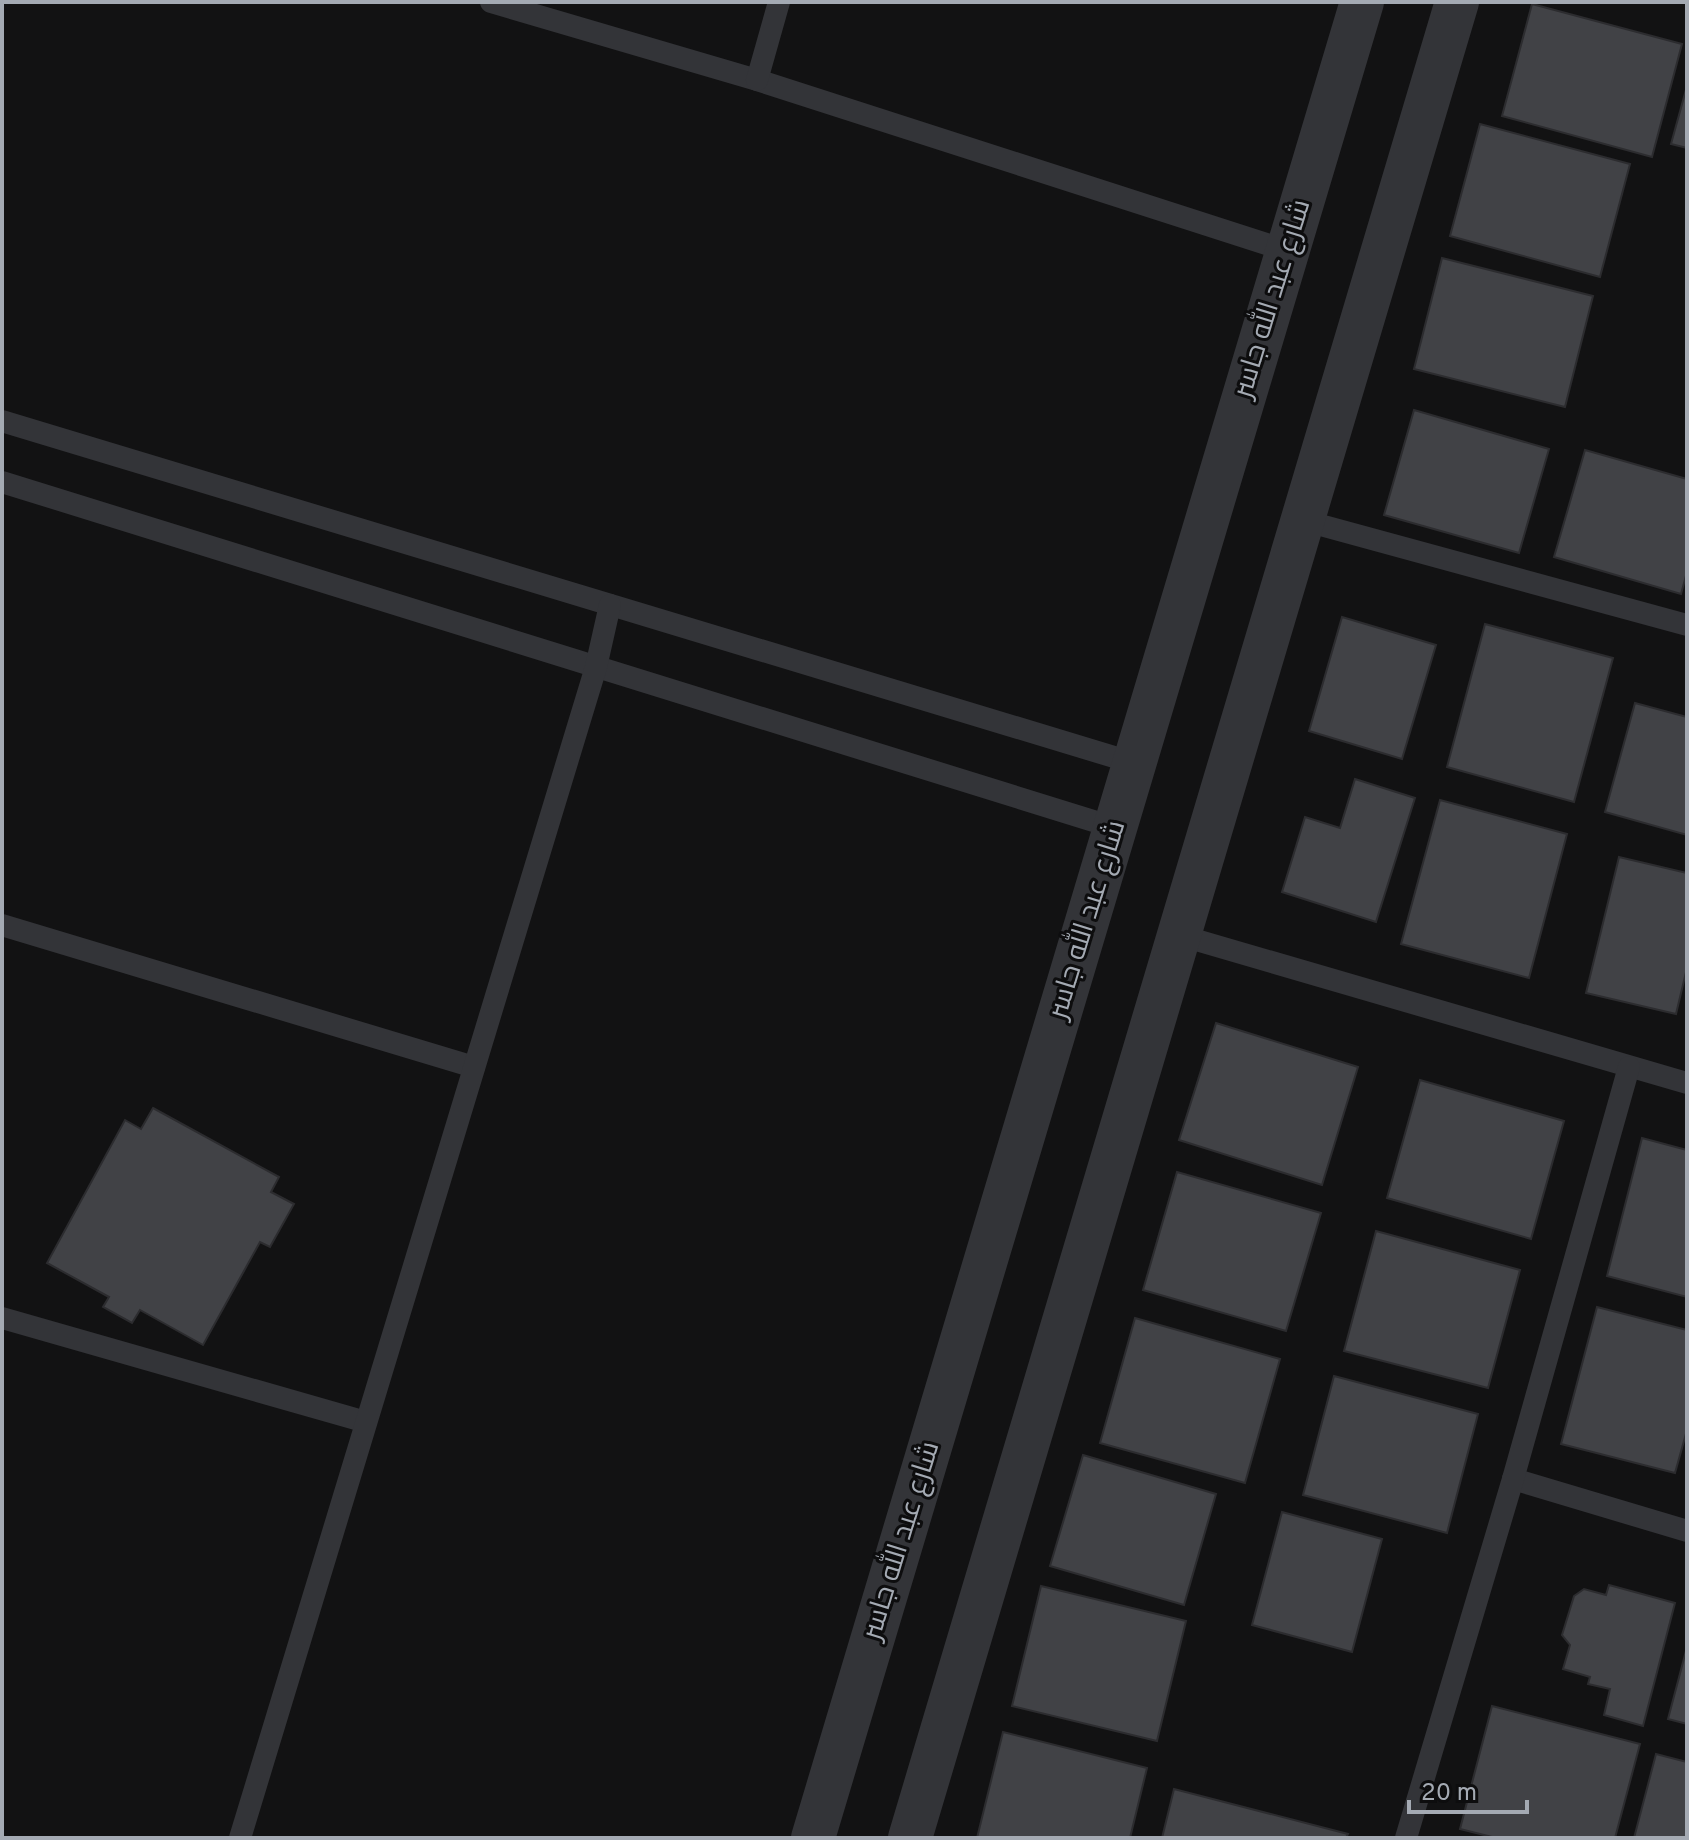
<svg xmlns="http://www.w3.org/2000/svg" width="1689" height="1840" font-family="Overpass,Cairo,sans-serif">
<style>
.building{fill:#414246;stroke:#2c2c2f;stroke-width:2}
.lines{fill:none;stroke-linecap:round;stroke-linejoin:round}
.lane{stroke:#333438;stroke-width:22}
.street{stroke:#333438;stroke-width:44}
.labels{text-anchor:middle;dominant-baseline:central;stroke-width:6;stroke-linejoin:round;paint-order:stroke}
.street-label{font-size:28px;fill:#a4aab3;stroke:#0d0d0e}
</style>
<rect width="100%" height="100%" fill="#121213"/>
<g class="building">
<path d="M1532,4L1682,44L1652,157L1502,116Z"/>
<path d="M1687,86V148L1671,144Z"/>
<path d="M1480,124L1630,164L1600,277L1450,236Z"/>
<path d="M1442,258L1593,296L1565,407L1414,369Z"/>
<path d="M1414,410L1549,449L1519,553L1384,515Z"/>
<path d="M1585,450L1687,479V572L1681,594L1554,557Z"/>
<path d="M1342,617L1436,645L1402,759L1309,731Z"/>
<path d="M1485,624L1613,658L1574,802L1447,767Z"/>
<path d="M1635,703L1687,717V835L1605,812Z"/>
<path d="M1355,779L1415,798L1376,922L1282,892L1305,817L1340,828Z"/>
<path d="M1440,800L1567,834L1529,978L1401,944Z"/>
<path d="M1619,857L1687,873V968L1676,1014L1586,993Z"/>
<path d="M1216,1023L1358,1067L1322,1185L1179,1140Z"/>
<path d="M1420,1080L1564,1121L1531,1239L1387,1198Z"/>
<path d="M153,1108L279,1177L271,1192L294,1204L270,1247L260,1242L203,1345L140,1310L132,1323L103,1307L109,1297L47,1263L125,1120L141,1129Z"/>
<path d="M1642,1138L1687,1150V1297L1607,1276Z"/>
<path d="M1177,1172L1321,1213L1286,1331L1143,1290Z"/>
<path d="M1376,1231L1520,1270L1488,1388L1344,1351Z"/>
<path d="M1597,1307L1687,1330V1430L1675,1473L1561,1444Z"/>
<path d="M1135,1318L1280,1359L1245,1483L1100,1443Z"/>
<path d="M1334,1376L1478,1414L1447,1533L1303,1495Z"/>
<path d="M1083,1455L1216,1494L1184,1605L1050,1566Z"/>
<path d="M1282,1512L1382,1539L1352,1652L1252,1625Z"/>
<path d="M1609,1585L1675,1603L1643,1726L1604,1715L1610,1689L1588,1684L1590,1677L1563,1669L1570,1645L1562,1635L1574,1596L1584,1589L1606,1595Z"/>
<path d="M1041,1586L1186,1621L1157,1741L1012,1706Z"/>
<path d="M1687,1647V1724L1668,1719Z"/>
<path d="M1492,1706L1640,1744L1615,1838H1496L1460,1829Z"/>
<path d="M1003,1732L1147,1768L1130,1838H977Z"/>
<path d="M1656,1754L1687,1762V1838H1634Z"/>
<path d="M1174,1789L1348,1834L1346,1838H1162Z"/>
</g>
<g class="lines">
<g class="lane">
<path d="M491,2L757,80L1288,251"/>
<path d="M757,80L779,2"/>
<path d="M2,421L1134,763"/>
<path d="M2,482L1116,828"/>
<path d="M1302,520L1687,625"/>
<path d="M2,925L474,1067"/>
<path d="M1179,935L1687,1083"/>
<path d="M2,1318L366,1422"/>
<path d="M1513,1479L1687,1531"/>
<path d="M240,1838L596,667L610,605"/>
<path d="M1406,1838L1513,1479L1629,1067"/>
</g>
<g class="street">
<path d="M813,1838L1362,2"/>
<path d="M910,1838L1457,2"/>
</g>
</g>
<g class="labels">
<g class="street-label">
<text transform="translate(1273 299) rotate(-73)">شارع عبد الله جاسر</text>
<text transform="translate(1088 920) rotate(-73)">شارع عبد الله جاسر</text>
<text transform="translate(902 1541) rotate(-73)">شارع عبد الله جاسر</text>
</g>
</g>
<rect width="1689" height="1840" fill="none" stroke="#a4aab3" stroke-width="8"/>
<path d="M1409 1800v12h118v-12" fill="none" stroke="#a4aab3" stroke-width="4"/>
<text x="1421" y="1800" font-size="24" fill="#a4aab3" stroke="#0d0d0e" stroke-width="6" paint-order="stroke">20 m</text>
</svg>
